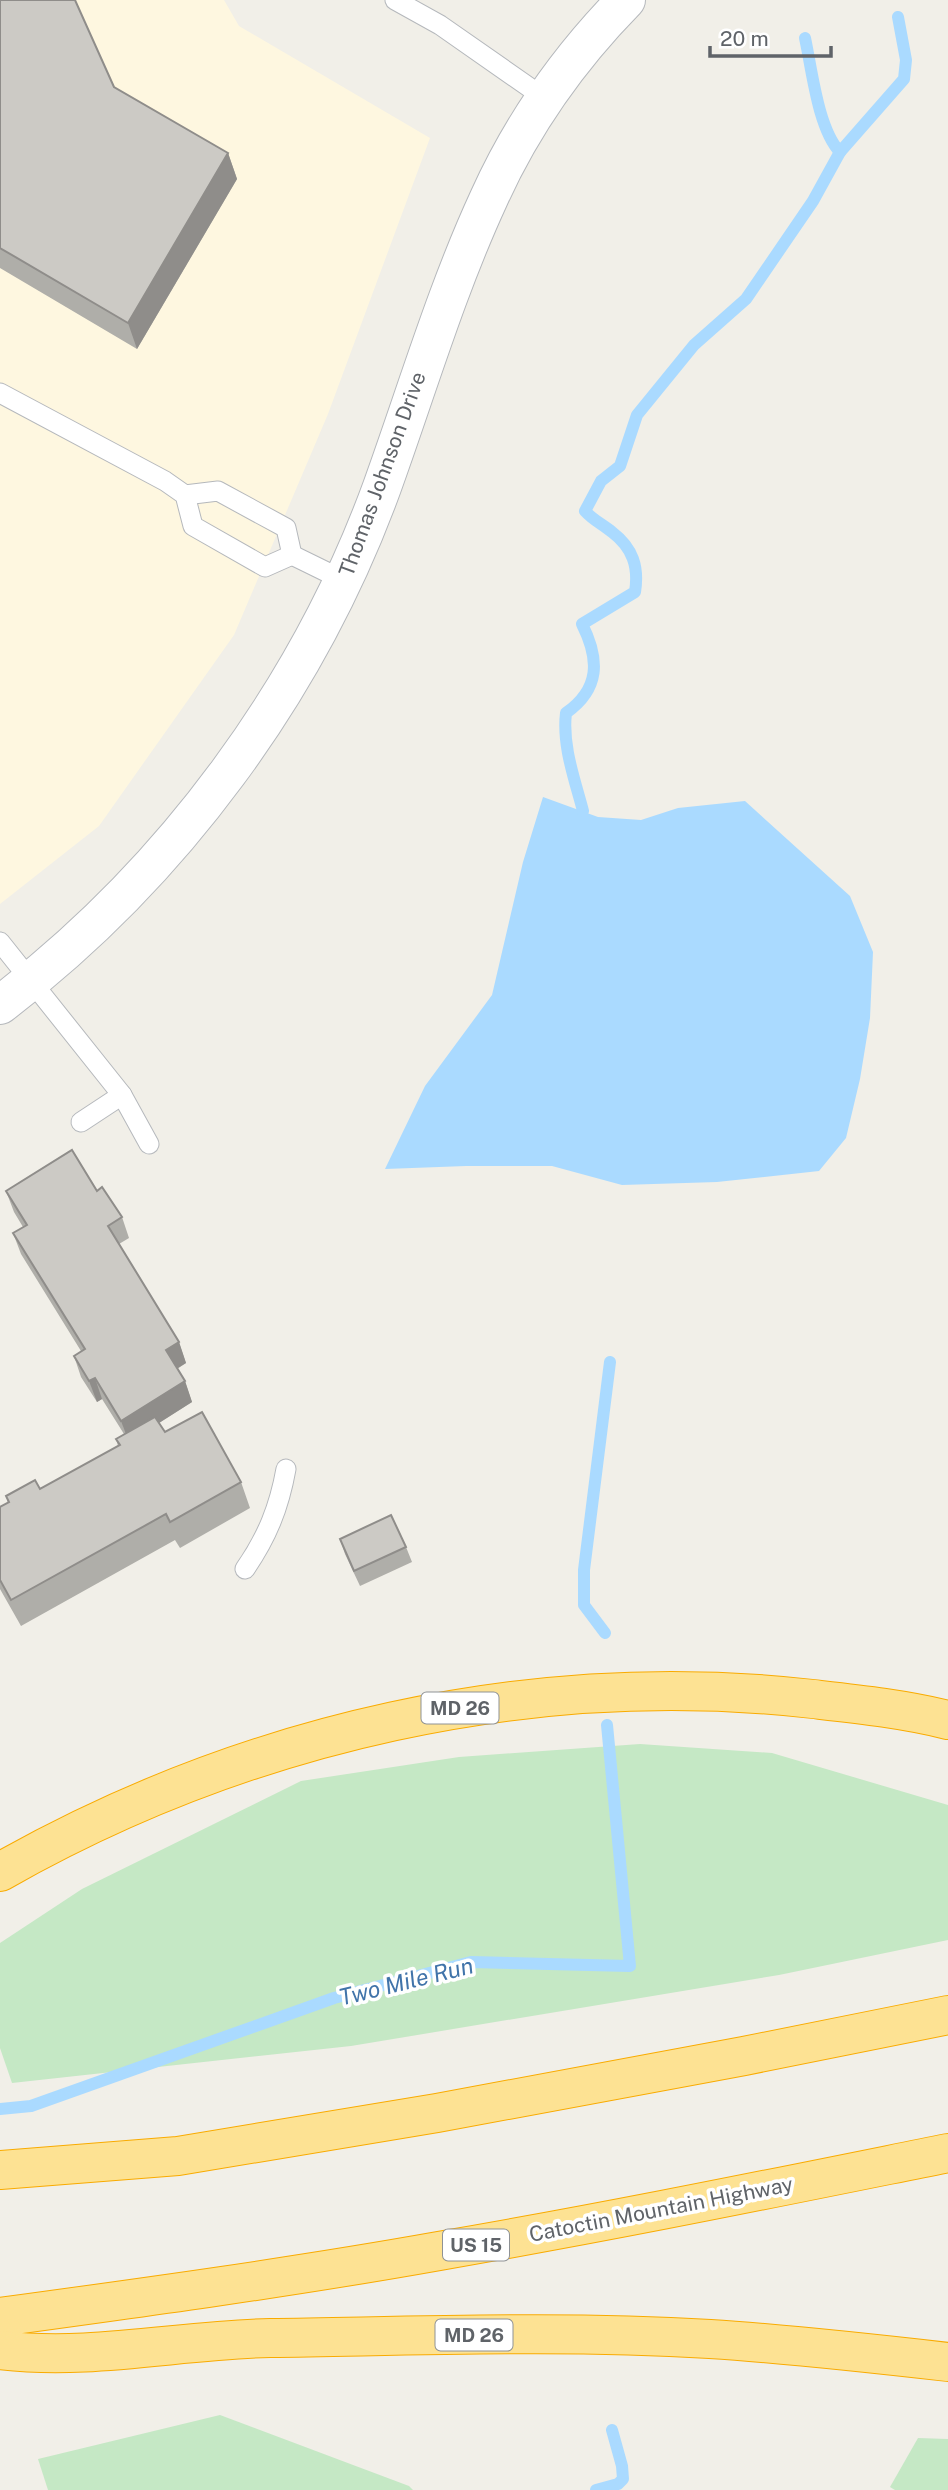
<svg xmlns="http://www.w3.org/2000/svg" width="948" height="2490" font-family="'Public Sans',sans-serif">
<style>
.commercial{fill:#fef7e0}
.green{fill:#c5e8c5}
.water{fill:#aadaff}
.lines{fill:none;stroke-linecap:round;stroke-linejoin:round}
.stream{stroke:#aadaff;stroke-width:12}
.service-casing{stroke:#b5b8bc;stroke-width:21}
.tertiary-casing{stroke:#b5b8bc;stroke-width:40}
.motorway-casing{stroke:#f9ab00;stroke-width:40}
.service{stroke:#fff;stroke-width:19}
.tertiary{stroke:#fff;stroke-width:38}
.motorway{stroke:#fde293;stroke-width:38}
.wall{fill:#afaea9}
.shaded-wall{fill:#8f8d8a}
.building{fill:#cccac5;stroke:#8f8d8a;stroke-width:2}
.labels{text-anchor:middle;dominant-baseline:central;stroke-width:7;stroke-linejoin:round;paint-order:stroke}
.shield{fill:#fff;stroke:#8f9295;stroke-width:2}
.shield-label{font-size:19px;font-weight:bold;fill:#5f6368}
.street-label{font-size:21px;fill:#5f6368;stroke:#fff}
.water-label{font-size:23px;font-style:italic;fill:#4174aa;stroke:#fff}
</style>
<rect width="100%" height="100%" fill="#f1efe8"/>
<path class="commercial" d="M0,0H224L239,26L430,138L328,414L234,635L99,826L0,904Z"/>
<g class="green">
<path d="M640,1744L772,1753L948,1805V1940L779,1975L351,2046L12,2083L0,2048V1943L82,1889L301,1781L459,1757Z"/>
<path d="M220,2415L409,2486L413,2490H48L38,2459Z"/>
<path d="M918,2438L948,2439V2490H895L890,2487Z"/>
</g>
<path class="water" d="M543,797L598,817L641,820L678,808L745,801L850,896L873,952L870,1018L860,1079L846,1138L819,1171L717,1182L622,1185L552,1166H466L385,1169L425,1086L492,995L523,862Z"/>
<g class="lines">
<g class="stream">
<path d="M805,38C812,70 818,129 840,152"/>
<path d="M583,811C575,780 562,746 566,713C600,689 600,660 582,624L635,592C639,567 633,548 612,532C602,524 593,520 585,511L601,481L620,466L637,415L694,345L746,299L813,201L840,152L904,79L906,60L898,17"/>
<path d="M605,1633L584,1605V1570L610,1362"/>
<path d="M0,2109L31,2106L334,1998L471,1962L630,1966L607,1725"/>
<path d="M596,2490L618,2484L623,2479L622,2466L612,2430"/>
</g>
<defs>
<g id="service">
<path d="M395,0L440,25L546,99"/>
<path d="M0,393L165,481L185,495L193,526L265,567L292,555"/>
<path d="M185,495L218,491L286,528L292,555"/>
<path d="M292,555L343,580"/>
<path d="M0,942L122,1095L149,1144"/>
<path d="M81,1122L122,1095"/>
<path d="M245,1569C267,1537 279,1508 286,1469"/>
</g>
<path id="tertiary" d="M0,1005C172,874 308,690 382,487C417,390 446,291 489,198C522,125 570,57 626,0"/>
<g id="motorway">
<path d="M0,1872C245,1733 532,1667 813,1699C857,1704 904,1709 948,1720"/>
<path d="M0,2170L178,2156L437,2113L744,2056L948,2015"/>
<path d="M0,2317C147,2297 293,2277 439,2251C609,2222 779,2187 948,2153"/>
<path d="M0,2350C89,2361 180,2340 270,2338C416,2336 564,2330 710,2339C790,2344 869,2353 948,2362"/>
</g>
</defs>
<use href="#service" class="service-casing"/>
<use href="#tertiary" class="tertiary-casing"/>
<use href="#motorway" class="motorway-casing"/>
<use href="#service" class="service"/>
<use href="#tertiary" class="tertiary"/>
<use href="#motorway" class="motorway"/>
</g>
<g class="wall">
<path d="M0,0L114,87L228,153L237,179L137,349L0,268Z"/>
<path d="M6,1191H97L122,1217L129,1238L119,1244L179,1342L186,1363L177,1369L185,1381L192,1402L159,1423L165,1432L241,1482L250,1508L180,1548L175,1540L21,1626L0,1589V1507L8,1503L6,1496L40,1489L118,1446L116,1439L124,1434L102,1399L97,1402L81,1377L74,1356L81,1351L21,1254L13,1233L23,1227L14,1212Z"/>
<path d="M340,1539L406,1547L412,1562L360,1586L345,1554Z"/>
</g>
<g class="shaded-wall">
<path d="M228,153L237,179L137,349L128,323Z"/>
<path d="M179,1342L186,1363L173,1371L166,1350Z"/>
<path d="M95,1378L102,1399L97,1402L89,1381Z"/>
<path d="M185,1381L192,1402L129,1442L121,1421Z"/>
</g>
<g class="building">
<path d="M0,0H75L114,87L228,153L128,323L0,248Z"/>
<path d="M72,1150L97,1191L102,1187L122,1217L108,1226L179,1342L166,1350L185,1381L121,1421L95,1378L89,1381L74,1356L85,1349L13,1233L27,1225L6,1191Z"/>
<path d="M202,1412L241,1482L170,1522L166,1514L11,1600L0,1580V1507L9,1502L6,1496L35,1480L40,1489L120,1445L116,1439L155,1417L165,1432Z"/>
<path d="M391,1515L406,1547L354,1571L340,1539Z"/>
</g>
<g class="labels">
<g class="shield">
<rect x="421.5" y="1692.5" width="77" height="31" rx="5"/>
<rect x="443" y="2229.5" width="66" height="31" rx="5"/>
<rect x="435.5" y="2319.5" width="77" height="31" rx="5"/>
</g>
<g class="shield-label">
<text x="460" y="1708">MD 26</text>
<text x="476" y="2245">US 15</text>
<text x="474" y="2335">MD 26</text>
</g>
<g class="street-label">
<text transform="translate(382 474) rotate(-70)">Thomas Johnson Drive</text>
<text transform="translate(661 2209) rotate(-11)">Catoctin Mountain Highway</text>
</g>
<g class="water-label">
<text transform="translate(406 1981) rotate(-14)">Two Mile Run</text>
</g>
</g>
<path d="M710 46v10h121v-10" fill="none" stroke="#5f6368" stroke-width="3.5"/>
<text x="720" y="46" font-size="21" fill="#5f6368" stroke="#ffffff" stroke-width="5" paint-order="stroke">20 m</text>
</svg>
